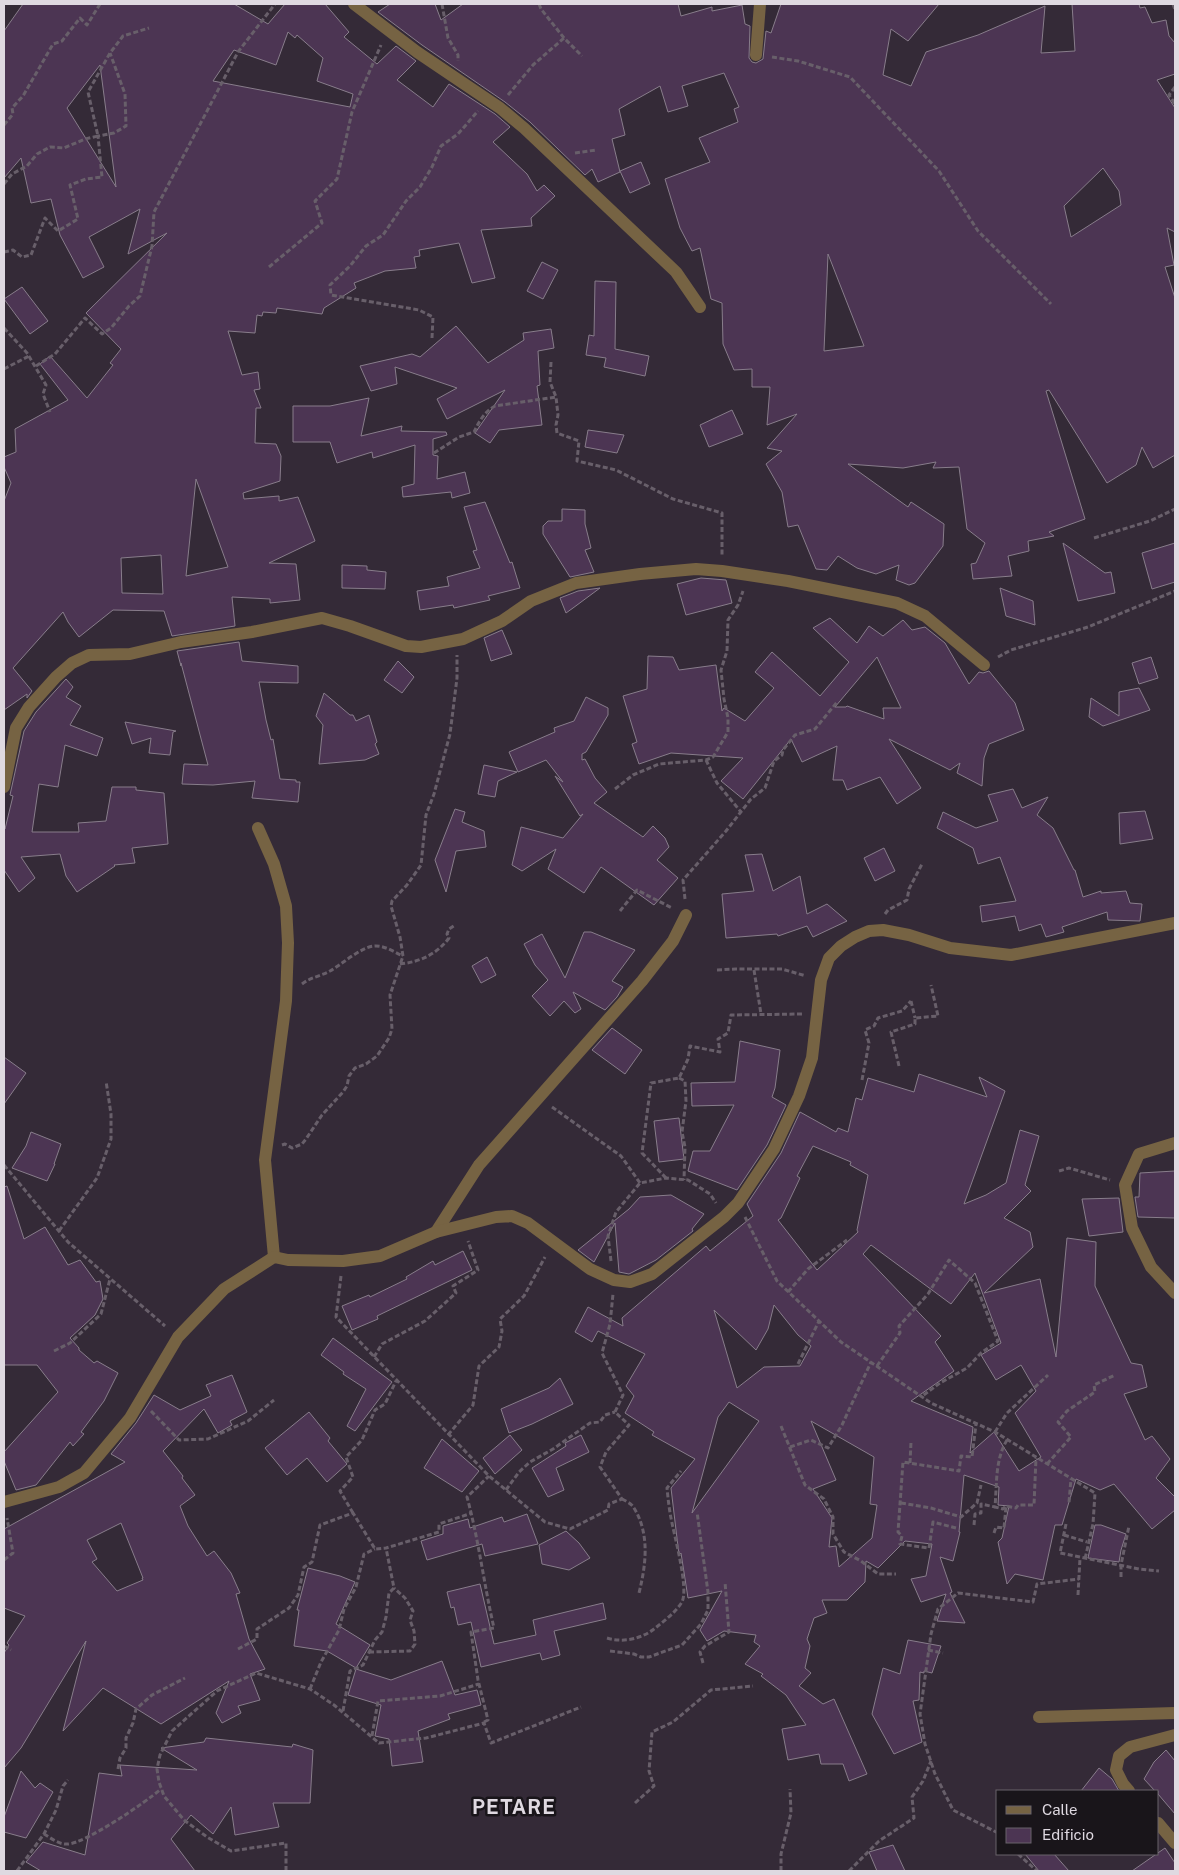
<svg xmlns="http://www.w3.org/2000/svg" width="1179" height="1875" font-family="'Public Sans',sans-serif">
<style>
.building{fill:#4c3553;stroke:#887d8b;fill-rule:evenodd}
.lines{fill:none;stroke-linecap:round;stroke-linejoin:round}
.path{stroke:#685f6a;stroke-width:3;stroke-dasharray:5 2.5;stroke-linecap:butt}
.street{stroke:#766343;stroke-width:12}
.labels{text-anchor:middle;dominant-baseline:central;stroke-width:5;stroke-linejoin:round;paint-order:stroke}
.district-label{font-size:20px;font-weight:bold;letter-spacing:1px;fill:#dfd9e1;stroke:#19151a}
</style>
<rect width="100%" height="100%" fill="#342a37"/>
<g class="building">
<path d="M23,4H234L268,24L285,4H325L349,32L344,37L377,64L396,46L416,61L397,80L433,107L449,84L495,114L510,127L493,142L527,174L537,191L544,185L555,196L531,218L532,226L481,230L495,278L472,283L459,243L419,250L420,256L414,257L416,268L385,271L354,283L356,288L324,308L322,314L277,308L276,313L263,312L262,316L257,315L255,333L228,331L242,375L258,372L260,389L254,390L261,408H256L255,443L276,444L281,456L280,481L243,493L244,499L279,496V501L298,497L315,541L269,563L296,564L300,600L270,603V599L232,597L235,626L172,636L164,611L113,610L79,637L68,622L63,612L13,668L32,691L27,698V694L4,710V501L11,483L4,467V457L16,452L15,429L68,400L40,364L50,356L87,398L113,365L110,363L121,349L86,313L167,233L128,254L140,209L89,237L104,267L83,278L60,235L51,199L31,203L21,158L4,178V31ZM288,32L295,38L297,35L323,58L317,81L353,94L350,107L213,81L234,50L276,65ZM100,65L116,187L67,108ZM196,479L228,567L186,576ZM161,555L163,594L122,593L121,558Z"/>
<path d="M390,4H435L441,20L463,4H678L681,16L712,7V11L742,5L745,24L750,26L749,58L752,62L756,63L763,59L766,31L771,33L781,4H939L908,41L891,29L883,75L911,86L926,52L978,35L1045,6L1041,53L1075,51L1072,4H1139L1140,8L1145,7L1152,23L1166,20L1169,36L1175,43V74L1157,80L1175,108V232L1167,228L1174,265L1165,267L1175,298V455L1153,468L1142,447L1136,465L1107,483L1049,390L1046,391L1085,519L1049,532L1054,536L1028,541L1029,551L1008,556L1012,576L973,579L971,564L976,563L985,543L967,529L959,467L933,468L936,462L903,468L848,464L908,507L911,502L944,524L943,546L915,583L909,585L896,580L899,565L876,574L857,568L838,556L827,570L816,569L798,525L788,527L782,492L766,464L782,451L767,448L797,414L767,425L770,387H752V369L734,370L723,344L722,303L711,299L700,248L692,251L680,228L665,179L710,162L699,138L738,122L734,109L739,107L724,73L682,86L688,106L668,112L660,86L619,109L625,135L612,139L620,172L598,182L592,169L585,175L530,122L505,102L422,45L378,12ZM1103,168L1119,191L1121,205L1071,237L1064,206ZM828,254L864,346L824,351Z"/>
<path d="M641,162L650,184L630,193L620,171Z"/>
<path d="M542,262L558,270L543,299L527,291Z"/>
<path d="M595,281L616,282L615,349L649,356L645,376L604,367L606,358L586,355L589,335L594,336Z"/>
<path d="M22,287L48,321L30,334L4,299Z"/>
<path d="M456,326L488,363L524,340L523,333L551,329L554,348L538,351L540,385L537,386L542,425L499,430L490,443L475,433L505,390L447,419L437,399L457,388L395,367L397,384L371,391L360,366L412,354L420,357Z"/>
<path d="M369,398L361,436L402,426L401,431L446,432L447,435L433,439V455L438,456L437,479L465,472L470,493L452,498L451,492L403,497L402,487L414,484L415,445L373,458L372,452L337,463L330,442H293V406H330Z"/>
<path d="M732,410L743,434L709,447L700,425Z"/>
<path d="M588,430L624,435L617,453L585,447Z"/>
<path d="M485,502L510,563L512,562L520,588L488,596L490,600L454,608L453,605L420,610L417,591L449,586L447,577L480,568L473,551L477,550L464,507Z"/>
<path d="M562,509L585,510V524L591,548L585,550L594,572L570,577L543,534V526L548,521H562Z"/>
<path d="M1063,543L1105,573L1111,572L1115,593L1078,601Z"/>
<path d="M1175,543V582L1152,589L1142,553Z"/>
<path d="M342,565L367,566V570L386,572L385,589L342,588Z"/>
<path d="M701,578L726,580L732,603L686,615L677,584Z"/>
<path d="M600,588L573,608L566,613L560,598L578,591Z"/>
<path d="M1000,588L1033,601L1035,625L1006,616Z"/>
<path d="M830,618L857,643L869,626L883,636L903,620L912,630L925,627L945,643L969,684L979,672L983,673L989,671L1015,703L1024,730L989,744L984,758L982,786L957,773L960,763L950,770L889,739L921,788L897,804L880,777L847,790L843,780H833L837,746L802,762L791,739L743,799L721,781L743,758L671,753L639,764L632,744L637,742L623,696L647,689L648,656L673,657L679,670L716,665L722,711L724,708L745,721L774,688L755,672L772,652L820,696L849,662L813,628ZM877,657L901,708H883L884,719L847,706L846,707H835Z"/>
<path d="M502,630L512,654L491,661L484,638Z"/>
<path d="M239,642L242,661L298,666V683L259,682L266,720L271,740L273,739L280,779L296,780V782H300L298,802L252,798L255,781L213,785L182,784L184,764L208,765L181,663V666L177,651Z"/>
<path d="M1151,657L1158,678L1139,684L1132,663Z"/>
<path d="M398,661L414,677L402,693L384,680Z"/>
<path d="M66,679L73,687L66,697L81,706L70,725L103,738L97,756L65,745L58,787L39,784L32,832H79L78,823L106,821L112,787H136V790L164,793L168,844L132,848L135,863L114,865L115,866L77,892L66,876L60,854L21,857L35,878L19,892L4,870V827L5,829L13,796L10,795L24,731L36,712Z"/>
<path d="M1139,688L1150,710L1103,726L1089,717L1091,698L1119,716V692Z"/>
<path d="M324,693L350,715H353L356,721L369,715L377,742L375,744L379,754L365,760L319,764L323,725L316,716Z"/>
<path d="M586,697L608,708V715L586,752L582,754V760L585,759L595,778L607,792L594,803L643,837L653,826L665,838L669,847L657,860L678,878L654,905L601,867L584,893L548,869L556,849L522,871L512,865L521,827L563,838L583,814L580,816L555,776L563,782L546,760L518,772L509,752L555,732L554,728L574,721Z"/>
<path d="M125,722L176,731L173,732L170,755L149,753L151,738L132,744Z"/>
<path d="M484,765L517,772L498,781L495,797L478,794Z"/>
<path d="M1013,789L1022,808L1048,797L1037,815L1053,828L1074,870H1075L1083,897L1101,891V893L1126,891L1130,903L1142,904L1140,921L1108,920L1107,912L1062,927L1064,932L1046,937L1041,924L1019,931L1015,916L982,922L980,906L1016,901L1000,857L978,864L973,848L937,828L943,812L976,828L998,821L988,795Z"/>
<path d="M455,809L465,812L462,822L484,831L486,847L456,851L446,892L435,860Z"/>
<path d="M1145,811L1153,839L1120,844L1119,813Z"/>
<path d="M884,848L895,871L875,881L864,858Z"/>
<path d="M762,854L773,891L800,876L807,914L827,904L847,921L813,937L807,926L778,936L777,934L726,938L722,894L754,891L745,855Z"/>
<path d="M584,932H591L635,950L612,981L623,987L617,997L605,1010L573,992L581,1009L575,1013L564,1001L550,1016L532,996L548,980L535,965L524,944L542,934L565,978Z"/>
<path d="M487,957L496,975L481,983L472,966Z"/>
<path d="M612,1028L642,1050L625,1074L592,1050Z"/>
<path d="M740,1041L780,1050L775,1088L772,1097L786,1105L767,1145L737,1190L688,1171L693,1151H710L734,1105L692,1106L691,1083L735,1082Z"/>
<path d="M4,1057L26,1073L4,1104Z"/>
<path d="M919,1074L987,1097L979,1077L1005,1091L964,1204L986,1195L1006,1183L1020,1130L1039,1136L1025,1185L1031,1191L1004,1218L1030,1232L1033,1247L984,1293L1040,1279L1056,1357L1067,1238L1096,1242L1095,1286L1131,1363L1142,1365L1147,1387L1124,1394L1145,1440L1152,1436L1170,1459L1156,1478L1175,1497V1510L1152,1529L1114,1484L1100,1490L1076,1479L1062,1525H1055L1043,1580L1015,1574L1007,1584L998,1542L1002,1538L1009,1506L998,1505L999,1487L964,1475L959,1532H960L953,1561L940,1557L952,1592L950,1593L965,1623L937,1621L946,1594L921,1602L911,1579L926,1576L932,1544L905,1541L878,1568L866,1561L865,1582L847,1600H822L827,1613L814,1618L807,1639L810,1646L805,1668L811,1673L799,1686L823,1704L834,1699L867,1774L849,1781L843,1764H821L819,1754L788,1760L782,1729L806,1725L786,1695L761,1676L763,1674L745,1664L760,1646L754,1642L756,1635L724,1631L707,1641L700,1630L722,1591L688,1598L681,1553L679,1555L671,1488L695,1459L652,1435L654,1432L625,1413L634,1396L626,1386L645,1354L598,1331L592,1342L575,1332L588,1307L623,1326L622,1318L706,1246L710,1251L753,1216L747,1204L781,1153L800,1112L836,1132L838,1128L848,1132L856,1098L862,1100L868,1078L914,1092ZM813,1146L851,1162L850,1165L868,1175L857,1230L858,1232L817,1270L778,1220L781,1218L800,1178L797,1176ZM871,1245L951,1304L975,1273L1001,1343L981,1355L996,1380L1021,1365L1036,1391L1015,1413L1041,1457L1019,1471L994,1432L970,1453L973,1427L911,1401L954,1371L935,1342L941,1336L863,1254ZM774,1305L798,1335L811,1346L800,1366L764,1367L737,1388L714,1310L756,1350L768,1329ZM729,1402L759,1421L692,1513L718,1417ZM811,1421L874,1457L870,1504L877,1505L872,1538L839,1567L836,1546L829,1547L832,1518L813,1489L836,1480Z"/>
<path d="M679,1118L684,1159L659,1162L654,1121Z"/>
<path d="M31,1132L61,1144L54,1164H55L47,1181L12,1168L26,1146Z"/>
<path d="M1175,1171V1218L1138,1217L1135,1197H1139L1140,1173Z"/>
<path d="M7,1186L24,1239L45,1227L68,1265L80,1260L96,1282L100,1281L103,1299L95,1315L70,1338L79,1348V1350L94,1363L97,1361L118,1373L104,1401L81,1432L84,1434L73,1446L70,1442L36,1485L16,1490L4,1461V1452L58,1392L37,1365H4V1187Z"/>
<path d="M671,1195L704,1214L692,1229L693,1231L656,1260L629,1274L619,1272L615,1223L594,1262L578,1250L629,1209L640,1197Z"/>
<path d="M1119,1198L1123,1232L1089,1236L1082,1199Z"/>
<path d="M463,1251L472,1270L377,1316L378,1319L352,1330L342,1306L369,1295L370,1297L407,1279L406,1277L433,1261L435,1265Z"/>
<path d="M333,1338L392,1382L355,1431L347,1426L366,1389L343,1374L344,1372L321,1355Z"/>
<path d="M232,1375L247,1412L230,1421L232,1425L218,1433L204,1409L163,1451L183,1476L182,1478L195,1495L180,1506L188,1526L207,1556L214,1551L231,1573L240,1593L236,1594L249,1639L265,1669L250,1674L260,1700L238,1706L241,1713L222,1723L216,1713L229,1681L161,1724L103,1688L63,1731L86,1641L21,1748L4,1768V1653L9,1645L7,1643L25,1616L4,1608V1529L125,1462L111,1454L136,1423L154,1395L180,1410L211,1396L206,1385ZM121,1523L143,1578H142L143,1580L117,1591L92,1562L97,1559L87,1540Z"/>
<path d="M560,1378L573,1404L532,1424L509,1433L501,1409L549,1388Z"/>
<path d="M309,1412L330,1438L328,1441L347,1464L327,1482L307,1458L287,1475L265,1448Z"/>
<path d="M510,1435L522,1450L495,1474L483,1458Z"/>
<path d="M581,1435L589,1452L556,1468L564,1490L548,1497L532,1468L566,1446L565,1443Z"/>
<path d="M442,1439L479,1471L462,1492L424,1468Z"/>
<path d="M527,1514L538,1544L485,1556L482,1544L427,1560L421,1541L443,1534V1526L468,1519L470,1528L502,1517L504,1522Z"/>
<path d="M1095,1525H1101L1126,1534L1121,1550L1119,1562L1088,1558Z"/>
<path d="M566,1531L579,1543L590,1558L569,1570L542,1564L539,1545Z"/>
<path d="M308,1568L340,1576L355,1582L336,1624L370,1645L356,1668L327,1651L294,1646L299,1610H297Z"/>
<path d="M480,1584L494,1644L536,1635L533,1620L603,1603L606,1619L554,1631L560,1655L542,1660L540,1653L481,1667L471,1622L458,1625L454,1607L451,1608L447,1592Z"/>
<path d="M908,1640L941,1646L932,1673L924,1671V1673L920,1672L919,1700L913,1701L922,1742L894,1754L872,1714L883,1668L900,1674Z"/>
<path d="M442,1661L455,1695L477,1690L481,1705L448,1714L450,1719L418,1731L423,1762L392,1766L389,1739L375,1736L381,1705L348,1695L356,1669L391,1680Z"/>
<path d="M206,1738L292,1747L293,1744L313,1750L310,1803H273L279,1827L235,1835L231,1807L213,1834L191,1815L171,1839L195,1871H41L26,1862L43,1842L85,1855L99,1773L122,1776L120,1765L197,1770L161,1748L204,1742Z"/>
<path d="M1166,1750L1175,1761V1814L1158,1794V1791H1155L1144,1779L1154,1762Z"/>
<path d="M1099,1768L1112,1779L1119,1791H1081Z"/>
<path d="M21,1771L35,1788L40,1783L53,1792L26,1838L4,1832V1817Z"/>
<path d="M893,1845L905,1871H877L869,1852Z"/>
<path d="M1165,1848L1175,1863V1871H1132Z"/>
<path d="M1025,1854H1054L1069,1871H1039Z"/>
</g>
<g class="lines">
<g class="path">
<path d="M442,4L448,38L458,55V61"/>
<path d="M539,4L541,9L564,38L582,56"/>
<path d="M1173,4L1175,10"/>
<path d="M772,57L798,61L850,77L939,171L978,231L1051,304"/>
<path d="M1175,87L1169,95L1175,104"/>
<path d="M508,95L533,65L564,38"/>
<path d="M4,125L13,114L12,108L23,96L53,44L62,41L80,18L87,25L100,4"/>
<path d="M575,153L596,150"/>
<path d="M4,184L12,174L27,166L37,154L50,147L64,148L85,139L98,136L88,92L110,53L123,36L149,28"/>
<path d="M4,252L13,250L22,257L31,255L45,218L58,231L78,219L70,185L86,179L102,177L98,136L114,133L126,126L125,94L110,53"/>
<path d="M269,267L322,223L315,201L337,179L352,112L381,45"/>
<path d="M4,328L27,353L46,385L43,394L50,412"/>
<path d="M432,338L433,317L419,310L331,295L330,285L350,266L366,246L383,235L406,201L420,187L432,167L441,146L458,134L478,111"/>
<path d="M551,362L550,382L556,397L558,415L556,425L557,433L579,441L577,461L616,470L673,499L722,513V555"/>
<path d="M36,366L55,354L85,318L102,334L111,328L129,306L140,296L152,246L154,212L238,52L275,4"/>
<path d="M4,369L29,356"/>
<path d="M434,453L459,437L474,432C479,422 484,412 495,406L556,397"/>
<path d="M1094,538L1150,521L1175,509"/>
<path d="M998,657L1011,650L1088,627L1175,591"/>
<path d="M706,760L717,783L741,812"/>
<path d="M615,789L633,775L659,764L706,760L713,757L728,732V718L724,699L721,670L727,651L728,620L738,605L743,591"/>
<path d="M685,899L683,880L726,831L751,799L765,788L774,761L782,755L783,750L795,735L815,729L838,701"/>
<path d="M620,911L637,890L672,908"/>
<path d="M885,914L888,910L907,900L909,889L922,864"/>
<path d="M400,964C420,962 437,954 449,938L447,934L449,929L455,925"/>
<path d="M717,970L736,969H782L806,976"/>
<path d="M754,970L761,1014"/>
<path d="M302,984C311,977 321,976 330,971C341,965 361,947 374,946C384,945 394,952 403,956"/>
<path d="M911,1001L915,1018"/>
<path d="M899,1066L891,1032L915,1024V1018L938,1016L931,985"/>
<path d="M679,1078L685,1081L686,1101L682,1132L685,1147L684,1180"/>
<path d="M862,1080L869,1043L865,1030L874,1026L878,1018L902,1011L911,1001"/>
<path d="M552,1107L621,1156L640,1183"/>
<path d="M282,1145L285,1144L292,1148L302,1144L306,1139L322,1115L343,1092L347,1086L349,1076L355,1068L366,1064L377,1056L389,1038L392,1029L390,995L403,956L400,937L391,906L392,901L407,885L421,865L426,815L434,794L450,734L457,678V655"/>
<path d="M4,1165L68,1242L165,1326"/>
<path d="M1059,1171L1069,1168L1110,1180"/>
<path d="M666,1178L642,1153L651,1083L679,1078L688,1059L690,1046L720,1052L718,1039L728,1033L731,1015L802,1014"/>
<path d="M745,1217L777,1281L841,1342L931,1403L995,1432L1095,1493L1093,1524L1085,1559"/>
<path d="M59,1231L97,1178L111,1139V1114L106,1081"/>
<path d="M611,1261L608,1236L616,1212L640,1183L666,1178L688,1180L710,1194L716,1203"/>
<path d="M341,1276L336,1317L489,1476L545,1522L570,1529L608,1510L609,1504L622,1499L600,1467L606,1452L629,1425L615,1412L623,1395L602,1353L610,1324L613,1294"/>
<path d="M788,1292L808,1269L847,1240"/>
<path d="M54,1351L70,1343L101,1314L110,1279"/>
<path d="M374,1357L382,1344L425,1321L456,1293L453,1286L478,1270L468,1241"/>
<path d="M798,1364L819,1321"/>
<path d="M877,1366L900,1333L899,1326L928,1294L949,1260L975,1283L998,1341L981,1353L967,1368L940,1383L921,1397"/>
<path d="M151,1411L179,1440L208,1439L248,1421L274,1400"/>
<path d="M781,1426L805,1485L824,1499L833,1517V1534L844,1552L861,1561L878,1574H896"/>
<path d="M995,1432L1007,1413L1048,1375"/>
<path d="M448,1435L473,1405L479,1366L499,1347L502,1331L500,1319L524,1296L545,1257"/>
<path d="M1007,1440C995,1460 997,1483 995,1507L1003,1509L1006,1506L1016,1508L1018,1505H1034L1036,1458"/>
<path d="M790,1447L811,1440L828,1448L842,1425L871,1362"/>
<path d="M910,1463L911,1442"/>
<path d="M1047,1464L1071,1437L1058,1422L1067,1411L1095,1392L1094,1385L1115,1375"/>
<path d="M506,1490L519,1472L530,1462L553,1449L590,1423L600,1422L605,1415L615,1412"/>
<path d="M622,1499C626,1501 632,1504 634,1508C650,1534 646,1565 639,1593"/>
<path d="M1069,1502L1071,1479"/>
<path d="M901,1503L931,1508L961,1517L977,1503L981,1485"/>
<path d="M353,1513L340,1491L353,1477L346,1457L362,1440L375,1410L385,1404L396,1381"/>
<path d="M1066,1524L1060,1553L1139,1569L1159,1571"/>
<path d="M974,1525L975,1514L981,1513V1504L995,1507"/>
<path d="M956,1528L933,1522L929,1548L900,1544L902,1536L898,1532L903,1462L959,1471L961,1456L972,1457L976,1424"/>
<path d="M994,1533L996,1527L1004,1528L1006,1507"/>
<path d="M1064,1535L1087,1542"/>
<path d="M4,1560L13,1553L7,1518"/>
<path d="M1121,1577V1565L1129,1526"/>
<path d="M1078,1595L1080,1558"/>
<path d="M607,1638C623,1643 641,1639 654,1629C664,1621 675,1613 682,1602C689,1588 674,1535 671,1518C669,1508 668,1498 667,1488L681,1471"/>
<path d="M4,1646L11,1650"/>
<path d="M238,1649L257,1639V1629L289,1608L298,1595L304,1567L312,1562L320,1525L353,1513L375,1549L386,1548L439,1532V1524L472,1513"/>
<path d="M928,1650L943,1653"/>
<path d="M610,1651L634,1654L641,1657H649L682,1645L701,1624L708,1610V1592L697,1512"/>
<path d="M369,1652L410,1651L415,1644L414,1631L410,1620L413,1611L405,1598L394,1588"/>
<path d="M703,1663L700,1652L705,1646L729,1632L725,1582"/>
<path d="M310,1689L321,1662L339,1630L344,1609L356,1587L364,1554L375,1549"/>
<path d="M343,1711L350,1671L363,1665L375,1640L382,1632L386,1617L389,1593L394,1588L386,1548"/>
<path d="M484,1722L488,1720L478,1680L471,1632L494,1628C484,1585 479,1541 467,1497L489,1476"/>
<path d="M372,1736L378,1701L440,1696L479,1684"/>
<path d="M118,1769L120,1758L126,1748V1738L133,1723L136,1709L152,1695L185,1678"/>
<path d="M635,1803L654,1786L649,1771L652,1732L673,1722L711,1690L753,1686"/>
<path d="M998,1833L953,1810L935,1774L925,1744L920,1714L931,1634L938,1609L958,1593L1033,1602L1037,1584L1079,1579"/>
<path d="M44,1834C51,1838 59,1845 68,1844C86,1843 146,1802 161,1789"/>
<path d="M1018,1854L1037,1871"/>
<path d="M17,1871L44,1834L56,1810L63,1786L68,1780"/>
<path d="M286,1871V1843L231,1851L207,1837L184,1820L164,1796L159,1782L157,1769L160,1755L172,1731L217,1691L256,1673L310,1689L334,1705L379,1743L426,1738L484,1723L491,1743L581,1707"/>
<path d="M781,1871V1854L791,1813L790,1789"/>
<path d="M849,1871L879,1841L914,1818L912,1797L923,1781L931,1761"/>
</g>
<g class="street">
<path d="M354,4L417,52L500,108L524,128L676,272L700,307"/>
<path d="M756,55L760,4"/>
<path d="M4,787L16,728L29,707L56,677L72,663L89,655L130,654L181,642L252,632L322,618L350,626L406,646L421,647L463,639L502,621L531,601L576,583L640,574L696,569L722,571L788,581L897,603L925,616L984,665"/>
<path d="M258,828L274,864L286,906L288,943L286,1001L265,1160L274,1257"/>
<path d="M1175,1143L1139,1154L1125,1185L1132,1228L1151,1267L1175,1293"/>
<path d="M436,1232L479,1165L642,981L673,941L686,915"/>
<path d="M4,1502L59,1487L84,1473L130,1418L178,1337L224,1289L274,1257L288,1260L343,1261L380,1256L436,1232L496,1217L512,1216L528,1223L590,1269L614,1280L630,1282L652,1274L724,1217L738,1203L774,1149L799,1096L812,1058L821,980L829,958L841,946L855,937L869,931L883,930L909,935L950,948L1011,955L1175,923"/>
<path d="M1039,1717L1175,1713"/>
<path d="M1129,1791L1123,1784L1116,1770L1119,1756L1130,1747L1175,1735"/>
<path d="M1158,1823L1175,1843"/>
</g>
</g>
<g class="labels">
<g class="district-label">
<text x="514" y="1807">PETARE</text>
</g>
</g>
<rect width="1179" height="1875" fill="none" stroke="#dfd9e1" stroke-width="10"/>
<rect x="996" y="1790" width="162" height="65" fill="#19151a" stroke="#68636a"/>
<rect x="1006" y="1806" width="25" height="8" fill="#766343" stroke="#68636a"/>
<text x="1042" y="1815" font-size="15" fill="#dfd9e1">Calle</text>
<rect x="1006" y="1828" width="25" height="15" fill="#4c3553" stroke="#68636a"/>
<text x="1042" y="1840" font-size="15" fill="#dfd9e1">Edificio</text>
</svg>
